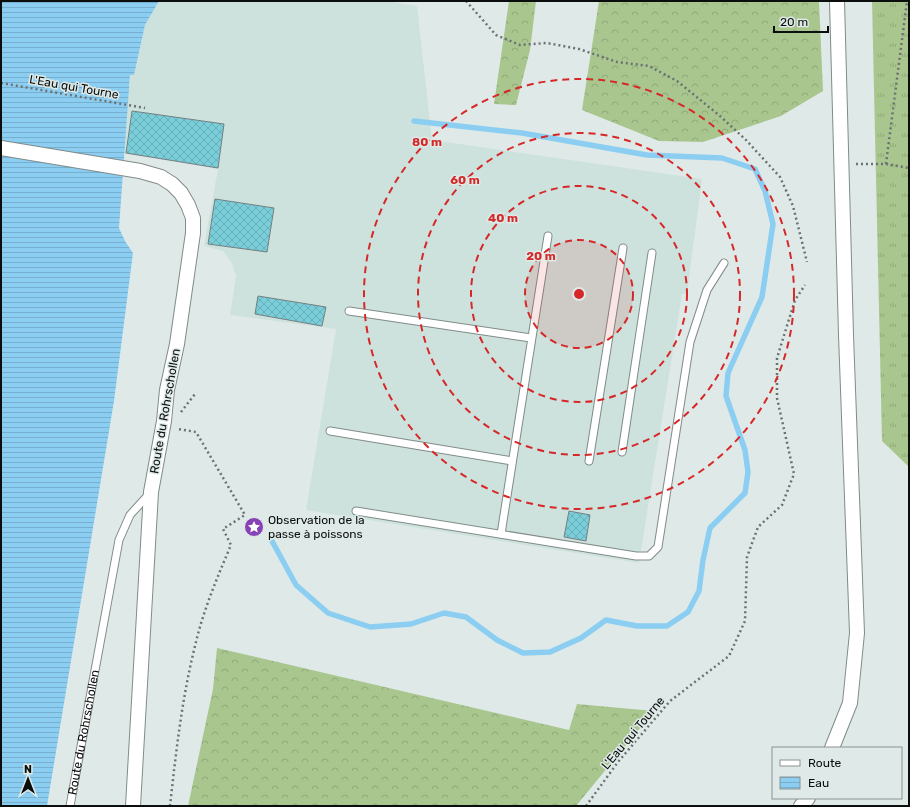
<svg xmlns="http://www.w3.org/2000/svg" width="910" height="807" font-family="Rubik,sans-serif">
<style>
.built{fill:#cde2dd}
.grass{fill:url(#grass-tufts)}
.forest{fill:url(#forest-crowns)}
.water{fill:url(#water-rules)}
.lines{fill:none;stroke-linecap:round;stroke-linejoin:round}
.stream{stroke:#8ccef2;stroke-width:5.5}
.building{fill:url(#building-cross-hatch);stroke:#757f81}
.service-casing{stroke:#818b89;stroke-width:9}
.minor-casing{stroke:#818b89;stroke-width:16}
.path{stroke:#6b7271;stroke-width:2.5;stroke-dasharray:2 3;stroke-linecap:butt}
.service{stroke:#fff;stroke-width:7}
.minor{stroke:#fff;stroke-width:14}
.ring{fill:none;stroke:#d62828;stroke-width:2;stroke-dasharray:7 5}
.labels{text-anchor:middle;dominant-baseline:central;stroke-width:3;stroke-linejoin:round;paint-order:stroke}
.street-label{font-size:12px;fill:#0a0e0d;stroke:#dfeae8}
.poi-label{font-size:12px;fill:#0a0e0d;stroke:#dfeae8;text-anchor:start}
.centre{fill:#d62828;stroke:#dfeae8;stroke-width:2}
.ring-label{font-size:12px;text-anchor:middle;font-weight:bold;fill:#d62828;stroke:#dfeae8;stroke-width:3;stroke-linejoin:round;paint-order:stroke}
</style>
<defs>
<pattern id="grass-tufts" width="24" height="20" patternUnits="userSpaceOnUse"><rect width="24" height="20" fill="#a9c68f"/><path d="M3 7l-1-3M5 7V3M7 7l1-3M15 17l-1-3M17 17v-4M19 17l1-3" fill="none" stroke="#90a97a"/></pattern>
<pattern id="forest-crowns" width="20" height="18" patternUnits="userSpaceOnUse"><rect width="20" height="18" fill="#a9c68f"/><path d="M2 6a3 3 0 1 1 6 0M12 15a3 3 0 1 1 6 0" fill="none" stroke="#90a97a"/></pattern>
<pattern id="water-rules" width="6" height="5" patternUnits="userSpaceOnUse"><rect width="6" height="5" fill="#8ccef2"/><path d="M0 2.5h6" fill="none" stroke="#77b0ce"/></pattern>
<pattern id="building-cross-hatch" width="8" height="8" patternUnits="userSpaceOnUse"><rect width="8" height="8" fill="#79ceda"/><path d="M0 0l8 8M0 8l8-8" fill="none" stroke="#67b0ba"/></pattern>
</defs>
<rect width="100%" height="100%" fill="#dfeae8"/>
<path class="built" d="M159,1H386L417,6L432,140L702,179L687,294H682L639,563L306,510L336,329L230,315L236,276L232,263L223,251L204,246L218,169L1,133V66L130,86V75L134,74L145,25Z"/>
<path class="grass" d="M872,1H909V467L882,441Z"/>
<g class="forest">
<path d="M509,1H536L530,50L516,105L494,104Z"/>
<path d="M599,1H819L823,91L781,116L703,142L659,141L582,110Z"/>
<path d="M217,648L569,730L577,704L654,711L576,806H188L213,689Z"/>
</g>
<path class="water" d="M1,1H159L145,25L134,75H130L119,228L125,241L133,253L114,401L47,806H1Z"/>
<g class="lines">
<path class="stream" d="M272,541L296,585L328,613L370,627L411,624L444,613L466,617L497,640L523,653L550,652L581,638L606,620L637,626H667L688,612L699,591L703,560L710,528L745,493L748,472L745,450L726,396L728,373L762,297L773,224L765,191L755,169L722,158L647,155L522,133L414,121"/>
</g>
<g class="building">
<path d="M132,111L224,124L218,168L126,153Z"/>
<path d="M215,199L274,208L267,252L208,244Z"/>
<path d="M258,296L326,307L322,326L255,314Z"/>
<path d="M569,511L590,515L586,541L564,537Z"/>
</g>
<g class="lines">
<defs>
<g id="service">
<path d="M349,311L531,338"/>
<path d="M330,431L512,461"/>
<path d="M622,452L652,253"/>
<path d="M589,461L623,248"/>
<path d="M356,511L636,556H649L658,547L690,342L707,290L724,263"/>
<path d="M501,534L548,236"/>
<path id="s1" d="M70,806L119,540L130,515L150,493"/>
</g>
<g id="minor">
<path d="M1,148L140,171L161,177L172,184L181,193L188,205L193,218V233L177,344L167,390L164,421L151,492L133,806"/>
<path d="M832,748L850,703L857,633L846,335L837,1"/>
<path d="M801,806L808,798"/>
</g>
</defs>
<use href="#service" class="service-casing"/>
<use href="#minor" class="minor-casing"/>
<g class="path">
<path d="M466,1L496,35L520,45L547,43L579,49L617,62L649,66L677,81L720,116L746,140L780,177L793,206L807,262"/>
<path d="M1,83L145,108"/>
<path d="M856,164H886L909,168"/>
<path d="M886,164L907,1"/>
<path d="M181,412L195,394"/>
<path d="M170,806C176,752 182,698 195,646C203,611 217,578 231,545L223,529L245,515L196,432L178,429"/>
<path d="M586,806L618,762L670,701L729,656L745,621L747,557L758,527L782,505L794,474L777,398V358L795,300L805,285"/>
</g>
<use href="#service" class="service"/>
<use href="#minor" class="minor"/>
</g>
<circle cx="579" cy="294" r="54" fill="#d62828" fill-opacity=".12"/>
<g class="ring">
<circle cx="579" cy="294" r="54"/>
<circle cx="579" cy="294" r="108"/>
<circle cx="579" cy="294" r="161"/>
<circle cx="579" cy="294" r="215"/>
</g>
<defs>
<symbol id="sight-disc" viewBox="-11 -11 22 22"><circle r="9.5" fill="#8742b6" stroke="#dfeae8"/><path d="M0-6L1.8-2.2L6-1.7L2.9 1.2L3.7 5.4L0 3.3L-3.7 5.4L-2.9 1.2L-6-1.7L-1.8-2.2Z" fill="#fff"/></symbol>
</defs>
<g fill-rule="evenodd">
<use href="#sight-disc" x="243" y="516" width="22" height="22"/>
</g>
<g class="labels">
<g class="street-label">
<text transform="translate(74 87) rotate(10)">L'Eau qui Tourne</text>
<text transform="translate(165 411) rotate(-80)">Route du Rohrschollen</text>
<text stroke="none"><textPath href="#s1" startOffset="75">Route du Rohrschollen</textPath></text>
<text transform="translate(633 733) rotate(-50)">L'Eau qui Tourne</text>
</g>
<g class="poi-label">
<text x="268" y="520">Observation de la<tspan x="268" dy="14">passe à poissons</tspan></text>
</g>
</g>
<circle cx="579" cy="294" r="6" class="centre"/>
<g class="ring-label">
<text x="427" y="146">80 m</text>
<text x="465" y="184">60 m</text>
<text x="503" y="222">40 m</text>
<text x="541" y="260">20 m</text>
</g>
<rect width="910" height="807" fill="none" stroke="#0a0e0d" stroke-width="4"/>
<rect x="772" y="747" width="130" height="52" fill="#dfeae8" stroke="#8a9290"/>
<rect x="780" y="760" width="20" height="6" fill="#ffffff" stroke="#8a9290"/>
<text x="808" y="767" font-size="12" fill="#0a0e0d">Route</text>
<rect x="780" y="777" width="20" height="12" fill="url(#water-rules)" stroke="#8a9290"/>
<text x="808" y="787" font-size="12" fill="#0a0e0d">Eau</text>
<g transform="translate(28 779)" stroke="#dfeae8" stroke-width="3" paint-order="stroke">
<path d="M0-3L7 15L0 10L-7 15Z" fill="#0a0e0d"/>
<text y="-6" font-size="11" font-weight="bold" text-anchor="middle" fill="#0a0e0d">N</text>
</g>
<path d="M774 26v6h54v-6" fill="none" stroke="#0a0e0d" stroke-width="2"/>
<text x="780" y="26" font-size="12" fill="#0a0e0d" stroke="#dfeae8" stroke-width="3" paint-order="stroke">20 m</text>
</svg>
